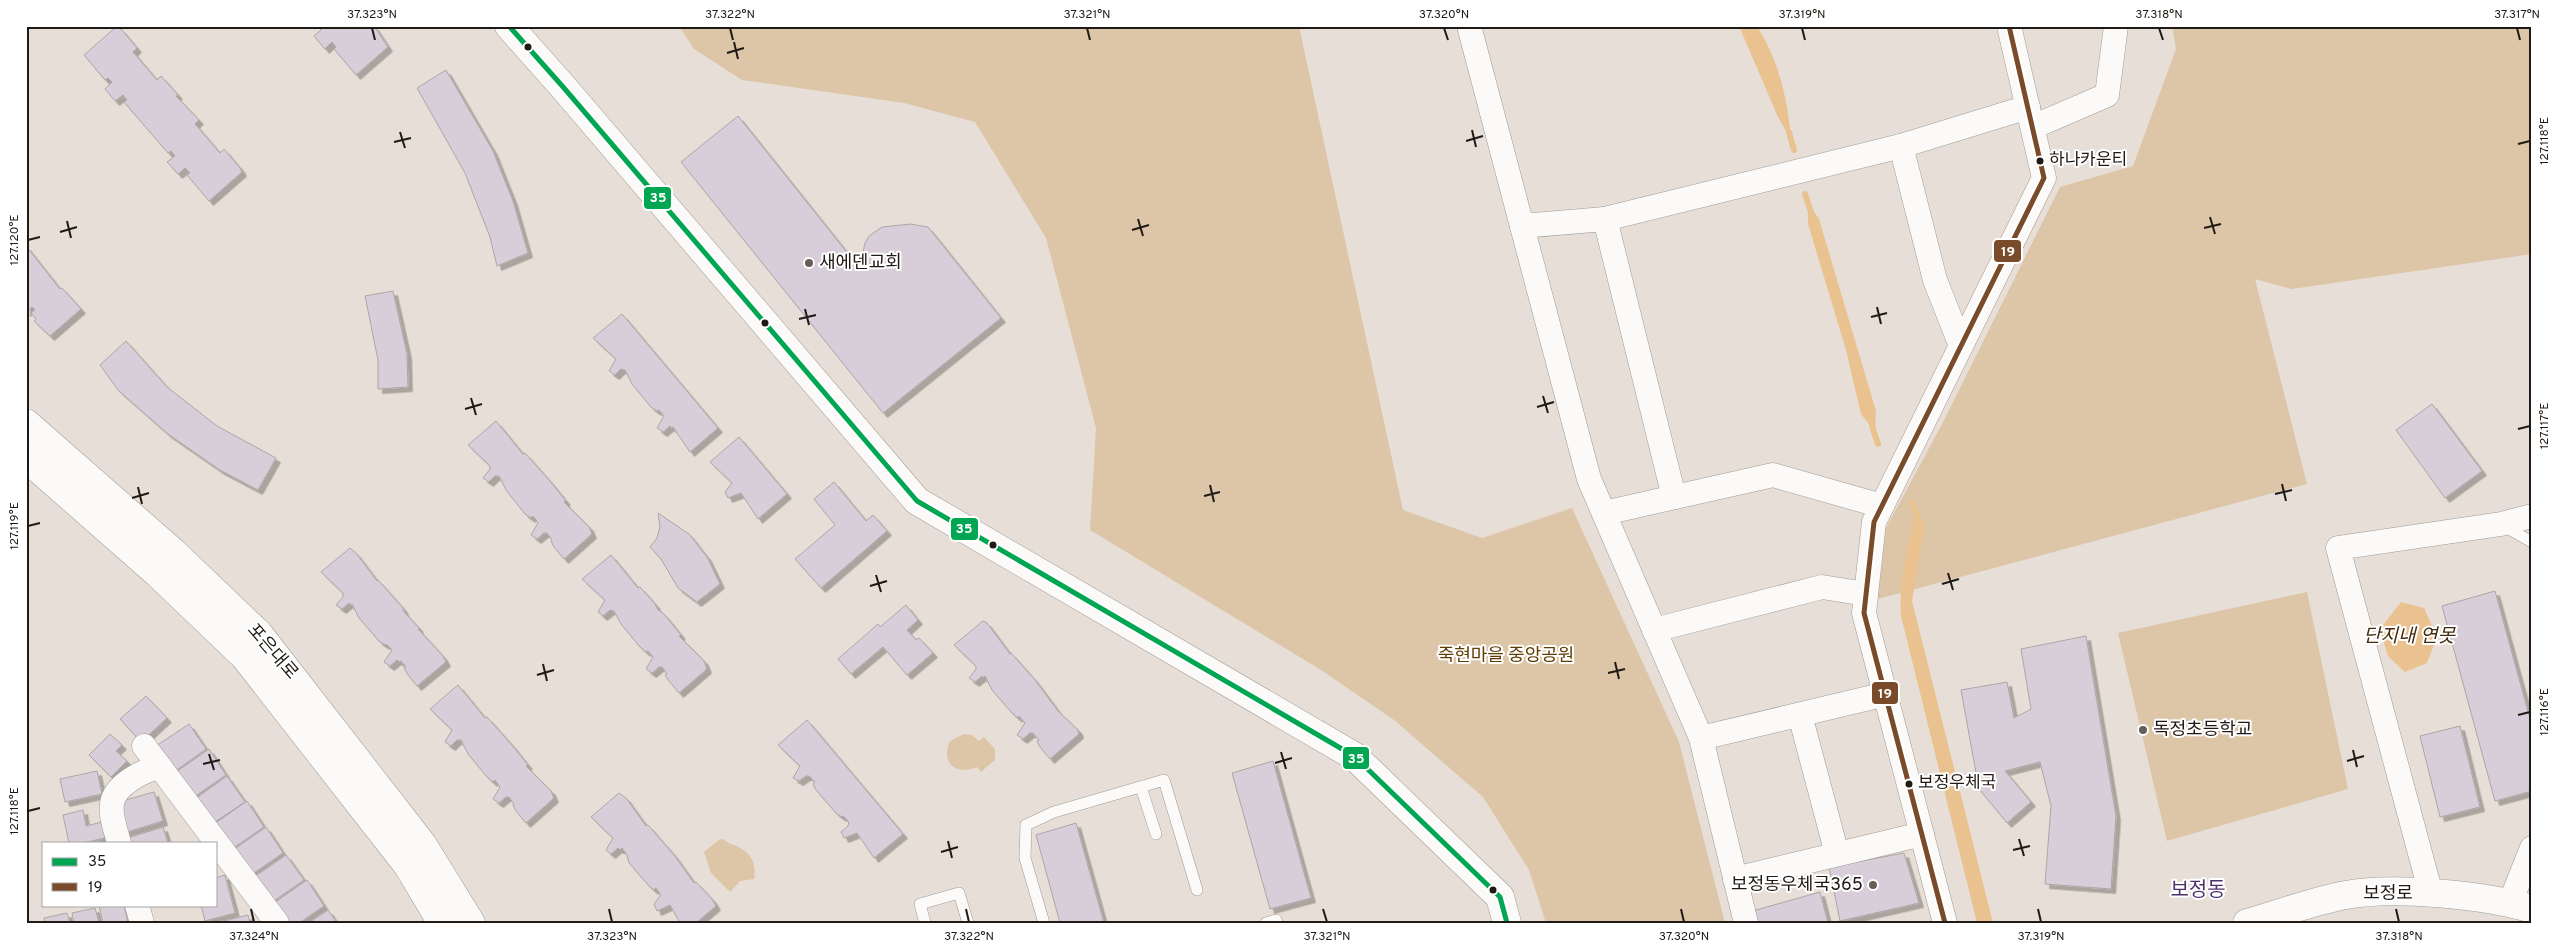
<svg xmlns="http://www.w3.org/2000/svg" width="2558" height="949" font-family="Overpass,'Noto Sans KR',sans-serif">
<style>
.green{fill:#ddc5a8}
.water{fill:#eac28f}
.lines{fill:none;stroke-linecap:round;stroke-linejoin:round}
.stream{stroke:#eac28f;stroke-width:6}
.building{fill:#d8ced9;stroke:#aba6a6;filter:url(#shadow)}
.service-casing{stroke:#a09a94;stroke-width:12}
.minor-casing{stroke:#a09a94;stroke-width:25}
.tertiary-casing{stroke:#a09a94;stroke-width:29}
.trunk-casing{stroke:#a09a94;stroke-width:29}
.service{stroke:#fbfaf9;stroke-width:11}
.minor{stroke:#fbfaf9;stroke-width:24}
.tertiary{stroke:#fbfaf9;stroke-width:28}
.trunk{stroke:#fbfaf9;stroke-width:28}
.bus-1-casing{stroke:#fff;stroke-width:9}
.bus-2-casing{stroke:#fff;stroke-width:9}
.bus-1{stroke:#00a651;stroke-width:5}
.bus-2{stroke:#7a4b2a;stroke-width:5}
.ticks{fill:none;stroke:#1f1a15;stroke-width:2}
.bus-dot{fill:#1f1a15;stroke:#fff;stroke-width:2}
.poi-dot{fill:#655f59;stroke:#fff;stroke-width:2}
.labels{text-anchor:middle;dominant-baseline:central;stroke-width:4;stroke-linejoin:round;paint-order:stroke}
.bus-label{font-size:17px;fill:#1f1a15;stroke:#fff;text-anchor:start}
.poi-label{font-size:18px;fill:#1f1a15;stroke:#fff;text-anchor:start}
.street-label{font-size:18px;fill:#1f1a15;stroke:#fff}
.park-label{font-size:18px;fill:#603d03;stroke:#fff}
.water-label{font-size:19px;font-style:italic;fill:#422c0d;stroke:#fff}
.quarter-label{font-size:20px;fill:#4b316c;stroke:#fff}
.line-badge{stroke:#fff;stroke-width:2}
.badge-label{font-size:14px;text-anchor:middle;font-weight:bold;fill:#fff}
.neatline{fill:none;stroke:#1f1a15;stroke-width:2}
.ticks-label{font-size:12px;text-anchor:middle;fill:#1f1a15}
</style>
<defs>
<filter id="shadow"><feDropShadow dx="4.5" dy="4.5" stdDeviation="0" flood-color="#0004"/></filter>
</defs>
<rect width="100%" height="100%" fill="#e7dfd7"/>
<g class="green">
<path d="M679,26H1299L1403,510L1482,538L1572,508L1679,742L1725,923H1546L1529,870L1483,797L1394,720L1321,670L1090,530L1096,428L1046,238L975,122L904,103L742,80L694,49Z"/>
<path d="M2172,26H2532V254L2292,289L2255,279L2307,484L1878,599L1886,528L1942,424L2060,187L2133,166L2176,49Z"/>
<path d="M2307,592L2348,789L2167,841L2118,633Z"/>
<path d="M964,734L972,735L979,741L984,737L995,749V760L981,772L977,767C956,776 940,763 950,741Z"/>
<path d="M720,839C725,839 726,842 731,844C747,849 758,860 754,879L740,881L730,892L711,873L704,852Z"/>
</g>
<g class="water">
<path d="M1739,26H1757C1779,61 1788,100 1791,140L1778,117Z"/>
<path d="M1808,203L1819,219L1876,411L1875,432L1861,414L1846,350L1808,224Z"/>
<path d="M1916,511L1925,524L1912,601L1993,923H1977L1901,616C1898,583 1908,544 1916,511Z"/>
<path d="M2401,602L2424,608L2437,637L2427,663L2405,672L2388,656L2380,629Z"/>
</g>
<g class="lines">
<g class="stream">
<path d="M1789,132L1794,150"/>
<path d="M1805,194L1811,212"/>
<path d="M1872,426L1878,444"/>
<path d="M1912,503L1918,518"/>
</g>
</g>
<g class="building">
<path d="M319,26H374L388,47L356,75L334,49L336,47L332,42L325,49L314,36L321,30Z"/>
<path d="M116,27L121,29L137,48L133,52L157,80L161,76L178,95L176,96L199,120L195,124L220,153L224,149L240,168L242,172L209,201L187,175L190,173L185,168L178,174L167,162L175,156L171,151L168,153L124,102L127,100L123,95L115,101L105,89L112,82L108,78L105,80L84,55Z"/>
<path d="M446,70L493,151L513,201L528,253L497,266L490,237L465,173L417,88Z"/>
<path d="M738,116L861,270L865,266L863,252L865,243L869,236L882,227L910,224L928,227L1001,318L883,413L681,162Z"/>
<path d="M26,246L60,289L62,288L81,309L50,336L34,321L36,319L31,313L35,310L32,307L26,312Z"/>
<path d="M393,291L407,354L408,387L378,389V360L365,296Z"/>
<path d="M622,314L718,428L690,452L673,427L671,428L670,426L663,432L657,428L664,416L659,410L657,411L651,407L632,384L625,370L621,369L615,375L609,371L616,359L593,338Z"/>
<path d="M126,341L167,387L217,426L276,458L258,490L220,470L168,434L118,390L100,365Z"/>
<path d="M2432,404L2482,471L2445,498L2396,430Z"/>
<path d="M496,421L523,454L525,453L549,480L566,501L564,502L589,527L592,534L564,559L554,547L551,541L552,540L547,533H544L537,539L531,535L538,523L533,516L531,518L525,514L506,490L499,476H495L489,482L483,478L490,469V466L468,445Z"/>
<path d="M739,437L787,494L758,519L741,493L728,498L725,492L732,483L710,462Z"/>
<path d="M834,482L866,521L873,515L887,531L821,588L795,559L835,525L814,499Z"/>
<path d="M658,513L689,534L707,557L720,584L697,602L678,588L661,559L650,547L657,538L660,527Z"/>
<path d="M350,548L356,553L377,581L378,580L402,607L405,613L419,628L418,629L442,655L446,662L417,686L408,675L404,668L406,667L401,661L399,662L397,660L390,666L384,662L392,650L386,644L385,645L379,641L359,618L352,604L350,605L349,603L342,609L336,605L343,597V593L321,572Z"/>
<path d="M611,555L638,588L640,587L655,604L658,610L664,614L681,635L679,636L704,661L707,669L679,693L669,681L665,675L667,674L662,667H659L652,673L646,669L653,657L648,651L646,652L640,647L621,624L614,611L610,610L603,616L598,612L605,600L582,579Z"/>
<path d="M2495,591L2532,726V791L2495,801L2442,606Z"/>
<path d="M906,605L918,620L907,630L916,640L919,638L933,653L907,675L883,647L851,674L838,659L878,624L880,627Z"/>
<path d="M983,621L987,623L1010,654L1011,653L1035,680L1058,711L1078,730L1079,734L1050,759L1040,747L1037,741L1039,740L1033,733H1030L1023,739L1017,735L1025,723L1019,716L1018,718L1012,713L992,690L985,676L983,678L982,676L975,682L969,678L976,669V666L954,645Z"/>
<path d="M2086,636L2116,816L2111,889L2045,884L2051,806L2040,762L2005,771L2031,802L2007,823L1979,789L1961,690L2007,682L2014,718L2031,709L2021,649Z"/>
<path d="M458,685L485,718L487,717L511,744L528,765L526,766L551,791L554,798L526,823L516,811L513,805L514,804L509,797H506L499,803L493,799L500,787L495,780L493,782L487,777L468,754L461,740H457L451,746L445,742L452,730L430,709Z"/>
<path d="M146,696L167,718L141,742L120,719Z"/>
<path d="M807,720L903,834L874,858L857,833L844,838L841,832L848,826L849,822L843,816L842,817L836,813L816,790L813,784L815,782L809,776H806L799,781L793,778L800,766L778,745Z"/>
<path d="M189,724L206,749L174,772L156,746Z"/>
<path d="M2460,726L2480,807L2440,817L2420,736Z"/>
<path d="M110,734L122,745L116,751L127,761L111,777L89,755Z"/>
<path d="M209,749L226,775L194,797L176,772Z"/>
<path d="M1273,761L1311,898L1270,909L1232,773Z"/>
<path d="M97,771L102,794L65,802L60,779Z"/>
<path d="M227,776L245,802L212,824L195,799Z"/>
<path d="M154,792L163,821L124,833L115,803Z"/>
<path d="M619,793L626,798L646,826L648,825L674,855L694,883L696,882L712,899L716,906L696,923H680L670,905L657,911L654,904L661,895L656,888L654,890L649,886L629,863L627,855L622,848L620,850L618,848L611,854L606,850L613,838L591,817Z"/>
<path d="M247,801L264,827L232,849L214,824Z"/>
<path d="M83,810L86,826L102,822L105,838L82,843H69L63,815Z"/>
<path d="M1076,823L1104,923H1060L1036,835Z"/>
<path d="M163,827L168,843H125L124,839Z"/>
<path d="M266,827L283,853L251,875L233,850Z"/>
<path d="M1904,853L1919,903L1840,921L1829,867Z"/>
<path d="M286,855L304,880L271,903L254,877Z"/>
<path d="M225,875L235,913L205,921L201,905H216V878Z"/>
<path d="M307,880L324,906L299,923H288L274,903Z"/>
<path d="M1820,892L1828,923H1752L1749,912Z"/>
<path d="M99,905H124L128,923H103Z"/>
<path d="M95,908L99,923H74L72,913Z"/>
<path d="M328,910L337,923H309L310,922Z"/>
<path d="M67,913L70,923H45L44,918Z"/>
<path d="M248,915L250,923H220V922Z"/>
</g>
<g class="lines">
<defs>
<g id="service">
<path d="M2502,525L2532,542"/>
<path d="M1141,787L1156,834"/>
<path d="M925,923L920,904L959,893L968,923"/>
<path d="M1044,923L1025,858L1026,825L1054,812L1164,780L1197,890"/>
<path d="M1266,923L1276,920L1277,923"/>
</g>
<g id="minor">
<path d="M1469,26L1589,479L1701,738L1746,923"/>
<path d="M2033,127L2107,95L2116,26"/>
<path d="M1901,146L1935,280L1961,346"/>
<path d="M1605,219L1674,497"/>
<path d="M1522,226L1605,219L1901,146L2028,107"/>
<path d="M1604,513L1773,475L1882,506"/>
<path d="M1654,630L1822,587L1866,594"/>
<path d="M1800,715L1837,854"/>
<path d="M1701,738L1886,694"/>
<path d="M144,746L160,767"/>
<path d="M119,843C116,830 110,817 112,804C114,785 144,770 160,767L277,923"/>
<path d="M1735,879L1922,834"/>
<path d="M2431,894L2338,548L2501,524L2532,516"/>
<path d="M2510,903L2532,848"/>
<path d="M137,905L142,923"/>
<path d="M1945,923L1864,613L1874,522L2044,178L2009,26"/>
</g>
<g id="tertiary">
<path d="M509,26L564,88L917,501L1354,756L1500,897L1507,923"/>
<path d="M2247,923C2279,914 2313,901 2346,895C2393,886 2486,895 2532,909"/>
</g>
<g id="trunk">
<path d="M26,423L172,551L259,634L423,845L471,923"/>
<path d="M26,458L157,573L244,656L408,866L442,923"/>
</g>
</defs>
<use href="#service" class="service-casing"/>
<use href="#minor" class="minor-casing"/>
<use href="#tertiary" class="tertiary-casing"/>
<use href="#trunk" class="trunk-casing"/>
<use href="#service" class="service"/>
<use href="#minor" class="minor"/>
<use href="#tertiary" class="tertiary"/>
<use href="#trunk" class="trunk"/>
<defs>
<path id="bus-1" d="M509,26L564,88L917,501L1354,756L1500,897L1507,923"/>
<path id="bus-2" d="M1945,923L1864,613L1874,522L2044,178L2009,26"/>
</defs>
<use href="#bus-1" class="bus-1-casing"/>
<use href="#bus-2" class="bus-2-casing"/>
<use href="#bus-1" class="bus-1"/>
<use href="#bus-2" class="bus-2"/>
</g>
<path class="ticks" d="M372,28L375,40M730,28L733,40M1087,28L1090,40M1444,28L1448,40M1802,28L1805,40M2159,28L2163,40M2517,28L2520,40M734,42L738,59M727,53L744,48M1472,130L1476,147M400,132L405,148M1466,141L1483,136M394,142L411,138M2518,144L2530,141M2210,217L2215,234M1138,219L1143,236M67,221L71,238M2204,228L2221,224M1132,230L1149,225M60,232L77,227M28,240L40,237M1877,307L1881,324M805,309L809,325M1871,317L1887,313M799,319L816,315M1543,396L1548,413M471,398L476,415M1537,407L1554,402M465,409L482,404M2518,429L2530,426M2282,484L2286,501M1210,485L1214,502M138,487L142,504M2275,494L2292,490M1204,496L1220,492M132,498L149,493M28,526L40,523M1948,573L1953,590M876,575L881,592M1942,584L1959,579M870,586L887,581M1615,662L1619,679M543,664L547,681M1608,673L1625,669M537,675L554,670M2518,715L2530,712M2353,750L2357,767M1281,752L1286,769M209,754L214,770M2347,761L2364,756M1275,763L1292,758M203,764L220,760M28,811L40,808M2019,839L2024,856M948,841L952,858M2013,850L2030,846M941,852L958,847M251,909L254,922M609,909L612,922M966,909L969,922M1323,909L1327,922M1681,909L1684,922M2038,909L2041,922M2396,909L2399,922"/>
<g class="bus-dot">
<circle cx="528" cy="47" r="4.5"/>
<circle cx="2040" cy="161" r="4.5"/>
<circle cx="765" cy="323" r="4.5"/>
<circle cx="993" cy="545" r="4.5"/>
<circle cx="1909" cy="784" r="4.5"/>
<circle cx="1493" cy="890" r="4.5"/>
</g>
<g class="poi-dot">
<circle cx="809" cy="263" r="5"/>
<circle cx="2143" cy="730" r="5"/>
<circle cx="1873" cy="885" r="5"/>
</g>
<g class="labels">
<g class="bus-label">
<text x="2049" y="161">하나카운티</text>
<text x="1918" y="784">보정우체국</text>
</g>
<g class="poi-label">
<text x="819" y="263">새에덴교회</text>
<text x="2153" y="730">독정초등학교</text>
<text x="1863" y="885" text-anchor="end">보정동우체국365</text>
</g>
<g class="street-label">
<text transform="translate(272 652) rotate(49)">포은대로</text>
<text x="2388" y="894">보정로</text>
</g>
<g class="park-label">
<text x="1506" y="656">죽현마을 중앙공원</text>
</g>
<g class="water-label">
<text x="2409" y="637">단지내 연못</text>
</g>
<g class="quarter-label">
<text x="2198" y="891">보정동</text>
</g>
</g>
<g class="line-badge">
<rect x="643" y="186" width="29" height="24" rx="5" fill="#00a651"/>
<rect x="1993" y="239" width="29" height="24" rx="5" fill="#7a4b2a"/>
<rect x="950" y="517" width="29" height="24" rx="5" fill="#00a651"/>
<rect x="1871" y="681" width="28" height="24" rx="5" fill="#7a4b2a"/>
<rect x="1342" y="746" width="28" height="24" rx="5" fill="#00a651"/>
</g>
<g class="badge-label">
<text x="658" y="202">35</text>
<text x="2008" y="256">19</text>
<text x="964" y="533">35</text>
<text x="1885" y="698">19</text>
<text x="1356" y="763">35</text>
</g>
<rect width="2558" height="949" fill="none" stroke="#ffffff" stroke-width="55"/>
<rect x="42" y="842" width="175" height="65" fill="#ffffff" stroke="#a5a3a1"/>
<rect x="52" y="858" width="25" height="8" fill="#00a651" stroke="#a5a3a1"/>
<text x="88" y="866" font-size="15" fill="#1f1a15">35</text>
<rect x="52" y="883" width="25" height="8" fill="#7a4b2a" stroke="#a5a3a1"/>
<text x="88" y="892" font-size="15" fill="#1f1a15">19</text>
<rect x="28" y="28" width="2502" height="894" class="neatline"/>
<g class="ticks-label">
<text x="372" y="18">37.323°N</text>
<text x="730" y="18">37.322°N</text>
<text x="1087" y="18">37.321°N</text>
<text x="1444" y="18">37.320°N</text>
<text x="1802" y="18">37.319°N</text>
<text x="2159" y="18">37.318°N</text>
<text x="2517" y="18">37.317°N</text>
<text transform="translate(2544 141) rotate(-90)" y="4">127.118°E</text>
<text transform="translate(14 240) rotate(-90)" y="4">127.120°E</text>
<text transform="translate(2544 426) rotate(-90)" y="4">127.117°E</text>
<text transform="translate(14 526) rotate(-90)" y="4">127.119°E</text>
<text transform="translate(2544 712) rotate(-90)" y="4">127.116°E</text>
<text transform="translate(14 811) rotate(-90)" y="4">127.118°E</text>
<text x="254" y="940">37.324°N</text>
<text x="612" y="940">37.323°N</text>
<text x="969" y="940">37.322°N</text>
<text x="1327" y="940">37.321°N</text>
<text x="1684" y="940">37.320°N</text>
<text x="2041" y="940">37.319°N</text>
<text x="2399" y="940">37.318°N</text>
</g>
</svg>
